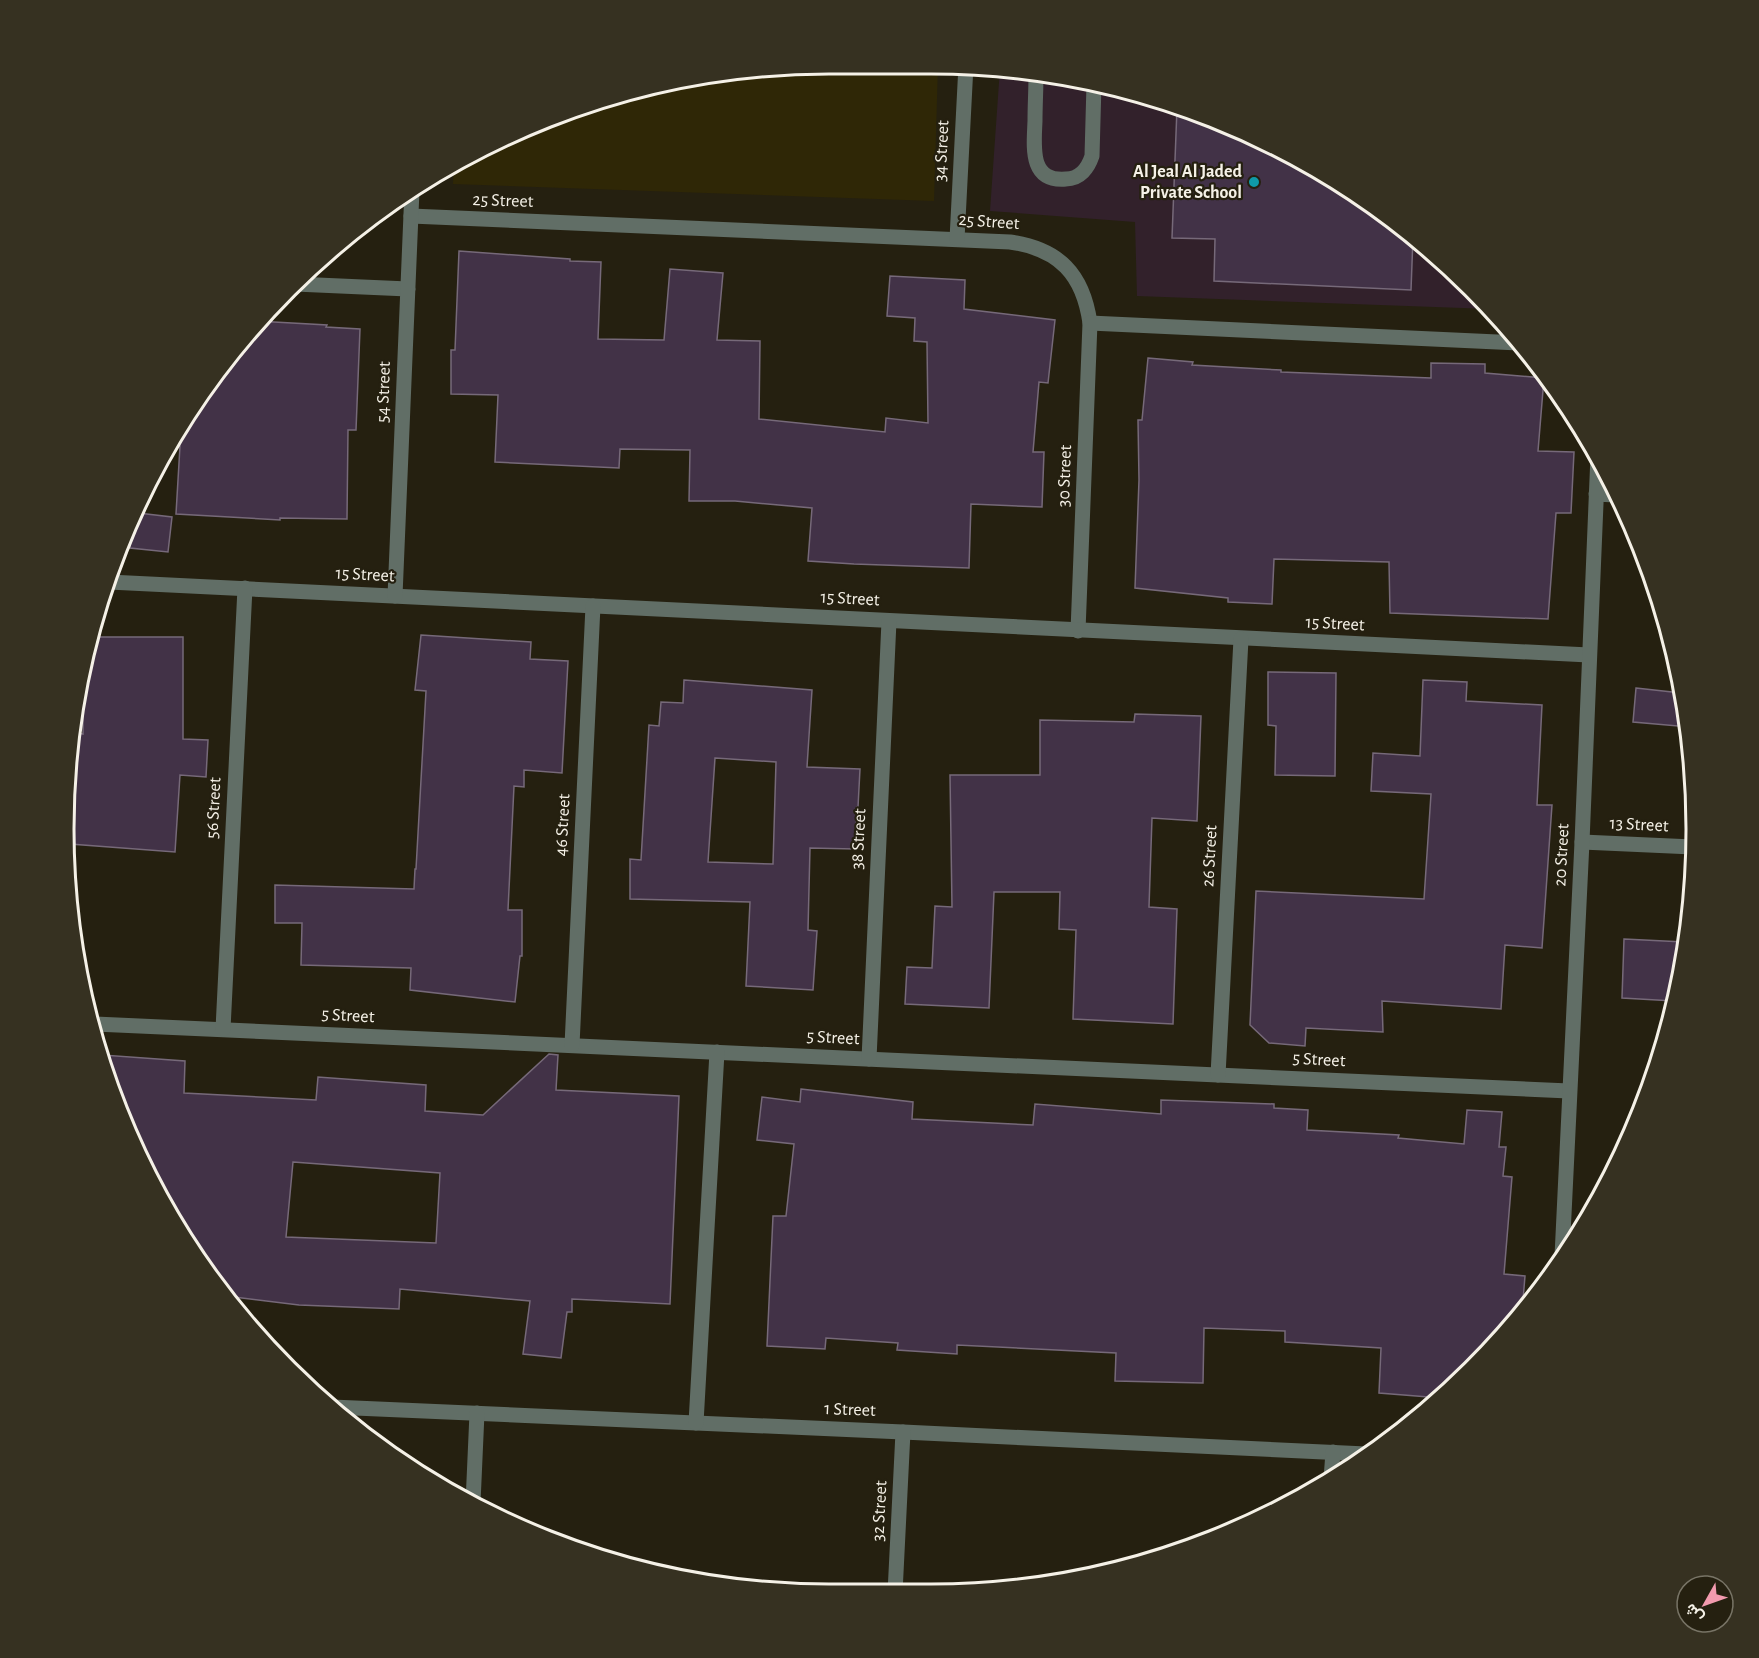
<svg xmlns="http://www.w3.org/2000/svg" width="1759" height="1658" font-family="'Alegreya Sans',Vazirmatn,sans-serif">
<style>
.education{fill:#32212b}
.sand{fill:#2f2706}
.building{fill:#423247;stroke:#766979;stroke-width:1.5;fill-rule:evenodd}
.lines{fill:none;stroke-linecap:round;stroke-linejoin:round}
.lane{stroke:#616e66;stroke-width:15}
.street{stroke:#616e66;stroke-width:15}
.culture-dot{fill:#0f9aa8;stroke:#252010;stroke-width:2}
.labels{text-anchor:middle;dominant-baseline:central;stroke-width:4.5;stroke-linejoin:round;paint-order:stroke}
.street-label{font-size:18px;fill:#f5f1e7;stroke:#252010}
.poi-label{font-size:18px;font-weight:bold;fill:#f5f1e7;stroke:#252010;text-anchor:end}
.rim{fill:none;stroke:#f5f1e7;stroke-width:3}
</style>
<rect width="100%" height="100%" fill="#252010"/>
<path class="education" d="M1000,68L1129,89L1269,142L1397,222L1490,309L1137,296L1135,222L990,211Z"/>
<path class="sand" d="M829,63L938,64L934,201L453,184L454,165L491,142L679,78Z"/>
<g class="building">
<path d="M1177,108L1269,142L1397,222L1413,237L1411,290L1214,281L1215,239L1172,238Z"/>
<path d="M459,251L570,259V261L601,262L598,339L664,340L670,269L723,273L717,340L760,341L759,419L885,432L886,418L928,423L927,342L914,341L915,318L887,316L890,276L965,280L964,309L1055,320L1048,383L1039,382L1033,452H1044L1042,507L971,504L969,568L854,564L808,561L812,508L735,501H689L690,450L620,449L619,468L495,462L498,395L451,394V350H455Z"/>
<path d="M256,321L327,325L326,327L360,329L356,430H348L347,519L280,518V520L176,514L180,446L165,447Z"/>
<path d="M1148,358L1193,362L1192,365L1281,370V372L1431,378V363L1485,364V373L1544,378L1538,451L1574,452L1571,513H1556L1548,619L1390,613L1389,562L1274,559L1272,604L1228,602V598L1135,588L1139,480L1138,420H1142Z"/>
<path d="M138,513L172,517L168,552L130,548L132,528Z"/>
<path d="M421,635L531,642L530,659L568,661L562,773L524,770V787L514,786L508,910H522V956H520L515,1002L410,990L411,968L301,965L302,923H275V885L414,889L415,869H416L426,691L415,690Z"/>
<path d="M88,637H183V739L208,740L206,777L180,775L175,852L70,844L77,733L83,734V668Z"/>
<path d="M1268,672L1336,673L1335,776L1275,775L1276,726L1268,725Z"/>
<path d="M684,680L812,690L807,767L860,769L858,807H857L855,849L810,848L808,930L817,931L813,990L746,986L750,902L630,899V859L641,860L649,725L659,726L661,702L683,703ZM715,758L776,762L773,864L708,862Z"/>
<path d="M1423,680L1467,682L1466,701L1542,705L1537,805H1552L1542,948L1505,945L1501,1009L1382,1001L1383,1032L1306,1028L1305,1046L1269,1043L1250,1025L1256,891L1424,899L1431,794L1371,791L1373,753L1420,756Z"/>
<path d="M1636,688L1681,693L1689,727L1633,722Z"/>
<path d="M1135,714L1201,716L1197,821L1152,818L1149,907L1177,909L1173,1024L1073,1019L1076,930L1059,929L1060,892H994L989,1008L905,1004L907,967L932,968L935,906L952,907L950,775H1040V720L1134,722Z"/>
<path d="M1624,939L1684,942L1674,1001L1622,998Z"/>
<path d="M549,1054L558,1055L556,1090L679,1096L670,1304L572,1299V1312H567L561,1358L523,1354L530,1301L400,1289L399,1309L299,1305L226,1296L192,1254L121,1122L103,1055L185,1061L184,1093L316,1100L318,1077L426,1085L425,1111L483,1115ZM293,1162L440,1173L436,1243L286,1237Z"/>
<path d="M801,1089L913,1102L912,1119L1033,1125L1035,1104L1161,1114V1100L1274,1104V1108L1308,1110L1307,1130L1399,1135L1398,1138L1464,1144L1467,1110L1502,1112L1499,1147H1506L1503,1176L1512,1177L1504,1274L1525,1276L1522,1312L1441,1398L1379,1393L1381,1348L1285,1342V1331L1204,1328L1203,1383L1115,1381L1116,1353L957,1345V1354L897,1350L898,1343L826,1338L825,1349L767,1346L773,1216H786L794,1144L757,1140L762,1097L800,1102Z"/>
</g>
<g class="lines">
<path class="lane" d="M1036,74C1036,90 1035,105 1035,121C1034,147 1029,182 1066,179C1080,179 1088,168 1092,156L1094,84"/>
<g class="street">
<path d="M411,216L1010,242C1059,249 1083,274 1090,323L1078,631"/>
<path d="M957,239L966,65"/>
<path d="M295,284L408,289"/>
<path d="M1090,323L1519,343"/>
<path d="M1596,494L1615,495"/>
<path d="M109,582L1589,655"/>
<path d="M395,596L412,190"/>
<path d="M1582,842L1693,847"/>
<path d="M95,1024L1569,1091"/>
<path d="M223,1029L245,588"/>
<path d="M572,1045L593,606"/>
<path d="M869,1059L889,621"/>
<path d="M1218,1075L1241,639"/>
<path d="M1562,1256L1582,842L1598,455"/>
<path d="M332,1407L903,1432L1366,1454"/>
<path d="M696,1423L717,1052"/>
<path d="M1331,1479L1333,1452"/>
<path d="M473,1503L477,1413"/>
<path d="M895,1593L903,1432"/>
</g>
</g>
<circle class="culture-dot" cx="1254" cy="182" r="6"/>
<g class="labels">
<g class="street-label">
<text transform="translate(942 151) rotate(-87)">34 Street</text>
<text transform="translate(503 201) rotate(2)">25 Street</text>
<text transform="translate(989 222) rotate(4)">25 Street</text>
<text transform="translate(384 392) rotate(-88)">54 Street</text>
<text transform="translate(1065 476) rotate(-88)">30 Street</text>
<text transform="translate(365 575) rotate(3)">15 Street</text>
<text transform="translate(850 599) rotate(3)">15 Street</text>
<text transform="translate(1335 624) rotate(3)">15 Street</text>
<text transform="translate(214 808) rotate(-87)">56 Street</text>
<text transform="translate(563 825) rotate(-87)">46 Street</text>
<text transform="translate(1639 825) rotate(3)">13 Street</text>
<text transform="translate(859 839) rotate(-87)">38 Street</text>
<text transform="translate(1562 855) rotate(-87)">20 Street</text>
<text transform="translate(1210 856) rotate(-87)">26 Street</text>
<text transform="translate(348 1016) rotate(3)">5 Street</text>
<text transform="translate(833 1038) rotate(3)">5 Street</text>
<text transform="translate(1319 1060) rotate(3)">5 Street</text>
<text transform="translate(850 1410) rotate(2)">1 Street</text>
<text transform="translate(880 1511) rotate(-87)">32 Street</text>
</g>
<g class="poi-label">
<text x="1242" y="172">Al Jeal Al Jaded<tspan x="1242" dy="21">Private School</tspan></text>
</g>
</g>
<path d="M0 0H1759V1658H0ZM829 74H931A755 755 0 0 1 1686 829V829A755 755 0 0 1 931 1584H829A755 755 0 0 1 74 829V829A755 755 0 0 1 829 74Z" fill="#363121" fill-rule="evenodd"/>
<path class="rim" d="M829 74H931A755 755 0 0 1 1686 829V829A755 755 0 0 1 931 1584H829A755 755 0 0 1 74 829V829A755 755 0 0 1 829 74Z"/>
<g transform="translate(1705 1604) rotate(230)"><circle r="28" fill="#252010" stroke="#787466" stroke-width="1.5"/>
<path d="M0-4.5L10 22L0 15L-10 22Z" fill="#f29aae"/>
<text y="-9" font-size="16" font-weight="bold" text-anchor="middle" fill="#f5f1e7">ش</text>
</g>
</svg>
